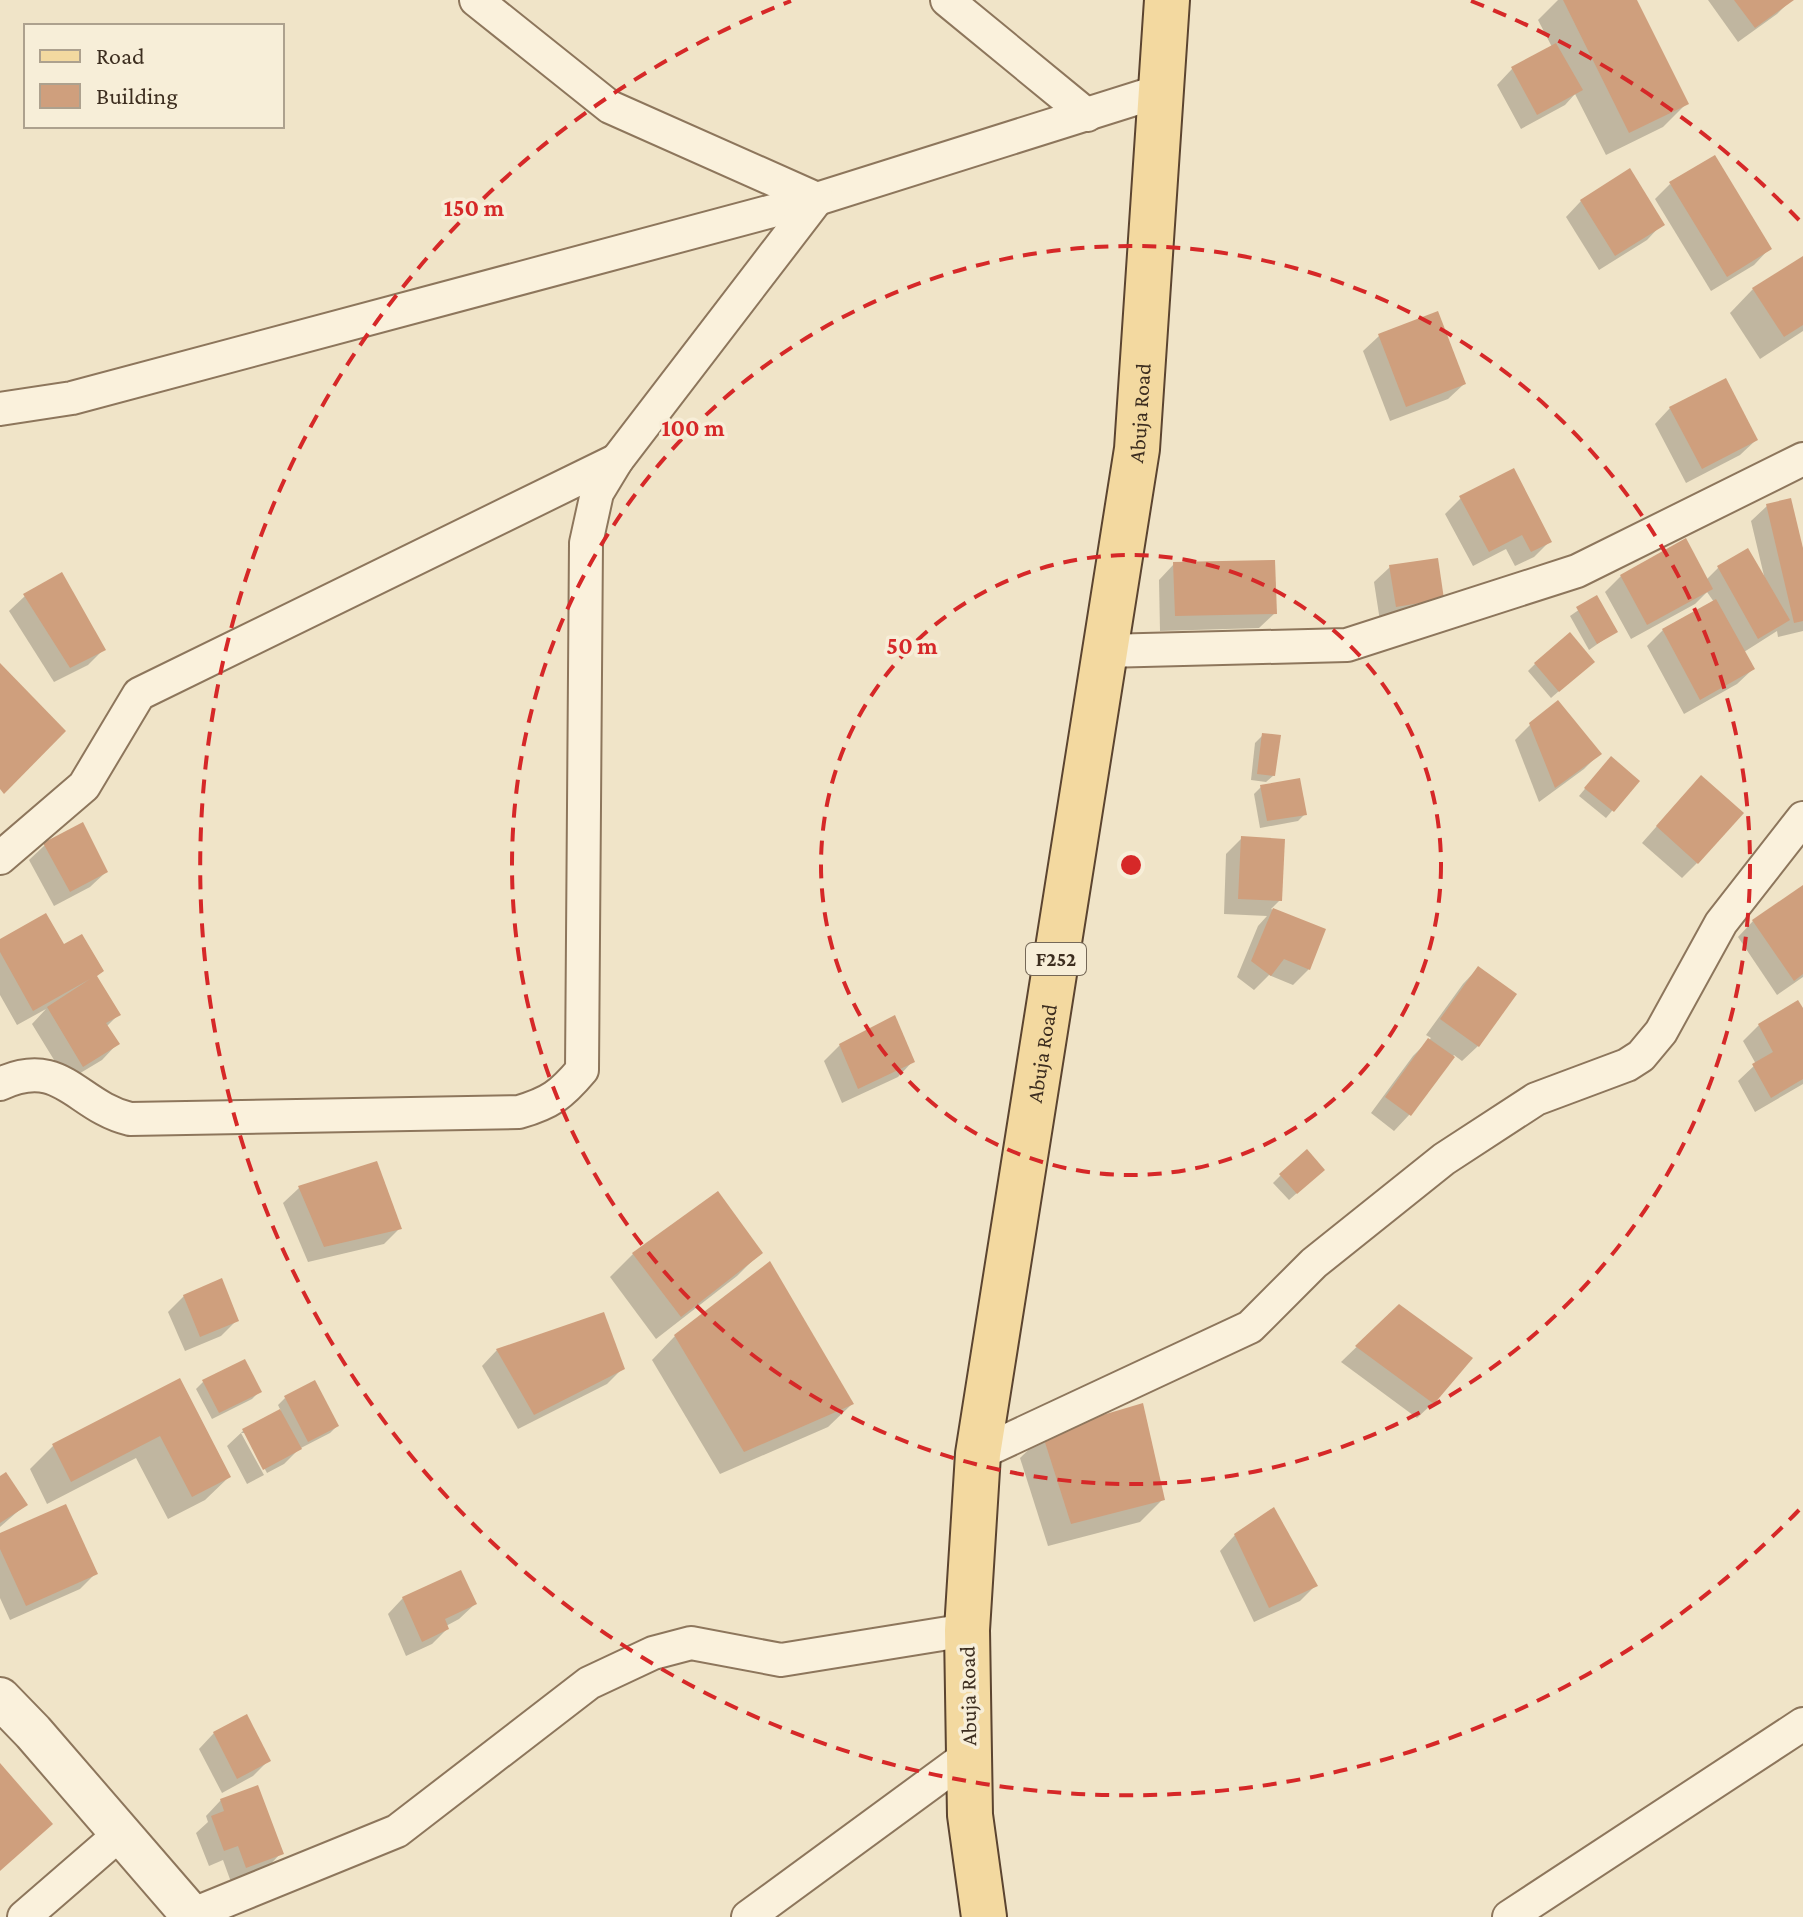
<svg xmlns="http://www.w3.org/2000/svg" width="1803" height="1917" font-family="'Crimson Pro',serif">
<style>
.shadow{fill:#0003}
.building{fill:#cf9f7d}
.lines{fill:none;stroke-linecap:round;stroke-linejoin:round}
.minor-casing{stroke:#8d765c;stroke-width:36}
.tertiary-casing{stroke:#8d765c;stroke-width:44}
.primary-casing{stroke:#5b4430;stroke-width:48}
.minor{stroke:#faf1dc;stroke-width:32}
.tertiary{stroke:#faf1dc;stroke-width:40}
.primary{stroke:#f3d9a0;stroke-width:44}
.ring{fill:none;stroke:#d62828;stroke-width:4;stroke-dasharray:14 10}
.labels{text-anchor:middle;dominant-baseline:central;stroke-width:7;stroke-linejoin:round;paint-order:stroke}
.shield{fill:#f7eed8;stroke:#756857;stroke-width:2}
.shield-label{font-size:20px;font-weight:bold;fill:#3d2e20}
.street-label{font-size:22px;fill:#3d2e20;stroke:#f7eed8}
.centre{fill:#d62828;stroke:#f7eed8;stroke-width:4}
.ring-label{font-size:24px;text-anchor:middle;font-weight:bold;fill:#d62828;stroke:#f7eed8;stroke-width:7;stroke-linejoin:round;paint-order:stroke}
</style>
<rect width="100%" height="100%" fill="#f0e4c8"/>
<g class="shadow">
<path d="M1558,0H1635L1686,104L1663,127L1606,155L1575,94L1565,105L1521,129L1497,85L1512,69L1552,47L1538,20Z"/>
<path d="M1708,0H1791L1777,14L1738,42Z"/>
<path d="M1670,184L1769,249L1754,265L1711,291L1655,199Z"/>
<path d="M1581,201L1662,224L1647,240L1599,270L1566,217Z"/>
<path d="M1803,258V331L1760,359L1730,313L1753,289Z"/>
<path d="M1379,336L1464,384L1448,399L1390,421L1363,351Z"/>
<path d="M1670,408L1756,440L1740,455L1686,483L1655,424Z"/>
<path d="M1461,498L1549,542L1534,557L1515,566L1506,549L1473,566L1445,514Z"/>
<path d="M1767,506L1803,557V631L1778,637L1777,631L1744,652L1753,669L1737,684L1684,714L1647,646L1663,630L1714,602L1707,592L1695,604L1631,639L1605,592L1621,576L1706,580L1718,568L1747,551L1765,580L1751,521Z"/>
<path d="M1174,564L1275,613L1259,628L1160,631L1159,580Z"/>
<path d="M1390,567L1442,599L1380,621L1374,582Z"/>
<path d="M25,596L103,650L88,665L54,682L9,611Z"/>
<path d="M1596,598L1616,631L1589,650L1570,616Z"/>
<path d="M1535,664L1585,668L1551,698L1528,671Z"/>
<path d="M1531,724L1599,754L1584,769L1539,802L1515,740Z"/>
<path d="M1263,735L1274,775L1266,782L1251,780L1255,743Z"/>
<path d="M1604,766L1637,781L1606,818L1579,796Z"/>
<path d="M1261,787L1305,814L1298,821L1260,828L1254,794Z"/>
<path d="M1686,793L1697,863L1682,878L1642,843Z"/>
<path d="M1242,838L1280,900L1271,909L1324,930L1309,969L1293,985L1269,975L1254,990L1237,977L1258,926L1267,916L1224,914L1226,854Z"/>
<path d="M45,845L106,872L90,887L54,906L29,860Z"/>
<path d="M1803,887V977L1777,995L1738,937L1753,921Z"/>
<path d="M0,942L63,947L95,977L118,1015L106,1027L117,1044L102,1060L67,1081L32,1024L46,1009L17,1025L0,995Z"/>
<path d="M1478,968V1046L1462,1061L1454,1055L1409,1115L1394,1131L1371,1113L1413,1056L1431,1038L1426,1035L1463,984Z"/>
<path d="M1803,1012V1084L1755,1112L1738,1081L1756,1064L1743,1041L1759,1025Z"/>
<path d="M840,1045L913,1061L898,1077L842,1103L824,1061Z"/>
<path d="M376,1164L400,1228L384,1244L308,1262L283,1203L299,1188Z"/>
<path d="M1281,1175L1315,1177L1289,1200L1273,1183Z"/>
<path d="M760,1253L737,1276L656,1339L610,1277L633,1254Z"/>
<path d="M184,1296L237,1320L221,1336L185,1351L168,1312Z"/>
<path d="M1399,1306L1433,1403L1417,1418L1341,1362Z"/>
<path d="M675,1336L852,1404L828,1427L720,1474L652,1360Z"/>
<path d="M497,1350L623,1368L607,1384L518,1429L482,1366Z"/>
<path d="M180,1381L229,1477L205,1500L168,1519L136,1458L47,1504L30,1469L53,1446Z"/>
<path d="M203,1382L259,1392L252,1399L212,1419L196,1389Z"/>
<path d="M285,1398L337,1426L330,1433L299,1449L284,1464L267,1473L246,1433H241L264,1475L247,1484L227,1446L243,1431L281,1411L278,1405Z"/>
<path d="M1044,1435L1163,1499L1140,1522L1048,1546L1020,1458Z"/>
<path d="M0,1478L25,1505L0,1527Z"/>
<path d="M1235,1535L1316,1585L1300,1601L1254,1622L1220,1551Z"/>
<path d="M0,1536L96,1573L80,1589L10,1620L0,1598Z"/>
<path d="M403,1598L475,1604L459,1619L446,1626L447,1629L432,1644L406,1656L388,1614Z"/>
<path d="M214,1733L269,1760L253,1776L222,1793L199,1749Z"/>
<path d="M221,1800L281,1853L266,1869L231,1882L223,1860L209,1866L196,1833L208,1822L206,1816Z"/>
</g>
<g class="building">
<path d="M1563,0H1637L1689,104L1629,133Z"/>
<path d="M1734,0H1794L1755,28Z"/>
<path d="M1556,43L1583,90L1537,115L1511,67Z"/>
<path d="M1715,155L1772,249L1727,277L1669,182Z"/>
<path d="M1630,168L1665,225L1615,256L1580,200Z"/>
<path d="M1803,256V325L1784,337L1752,288Z"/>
<path d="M1438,311L1466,384L1406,407L1378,334Z"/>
<path d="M1726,378L1758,440L1702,469L1669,407Z"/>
<path d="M1514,468L1552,542L1531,552L1522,535L1489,552L1459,496Z"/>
<path d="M1791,498L1803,548V621L1794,623L1766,504Z"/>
<path d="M1686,538L1713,589L1647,625L1620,575Z"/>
<path d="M1748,548L1790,620L1758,639L1717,566Z"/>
<path d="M1438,558L1444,599L1396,607L1389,565Z"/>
<path d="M1275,560L1277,614L1175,616L1173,562Z"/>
<path d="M62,572L106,650L70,668L23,594Z"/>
<path d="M1597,595L1618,632L1597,644L1576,607Z"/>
<path d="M1716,599L1755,669L1700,700L1662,629Z"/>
<path d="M1570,632L1595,662L1559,692L1534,663Z"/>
<path d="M0,663L66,731L4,794L0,789Z"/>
<path d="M1558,700L1602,754L1555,788L1529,723Z"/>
<path d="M1262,733L1281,735L1275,776L1257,774Z"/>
<path d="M1611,756L1640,781L1614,812L1584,788Z"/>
<path d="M1701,775L1744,813L1698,864L1656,826Z"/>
<path d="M1300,778L1307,815L1267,821L1260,785Z"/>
<path d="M83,822L108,872L70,892L43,843Z"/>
<path d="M1241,836L1285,839L1282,901L1238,899Z"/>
<path d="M1803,885V974L1794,981L1752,920Z"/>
<path d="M1273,908L1326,929L1310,970L1284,959L1271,976L1251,961Z"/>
<path d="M46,913L64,944L82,934L104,971L97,976L121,1015L106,1023L120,1044L83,1067L47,1007L90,979L33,1011L0,952V939Z"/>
<path d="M1478,966L1517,994L1479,1047L1440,1019Z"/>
<path d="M1798,1000L1803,1008V1079L1771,1098L1752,1064L1773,1052L1758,1024Z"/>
<path d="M895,1015L915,1062L858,1089L839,1044Z"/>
<path d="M1428,1038L1455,1057L1411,1116L1385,1097Z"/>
<path d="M1307,1149L1325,1170L1297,1194L1279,1174Z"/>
<path d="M377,1161L402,1229L324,1247L298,1186Z"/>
<path d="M718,1191L763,1253L681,1317L632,1253Z"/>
<path d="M770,1261L854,1404L744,1452L674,1335Z"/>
<path d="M222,1278L239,1321L200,1337L183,1295Z"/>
<path d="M1399,1304L1473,1358L1434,1404L1355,1346Z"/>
<path d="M604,1312L625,1369L534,1415L496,1349Z"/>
<path d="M245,1359L262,1392L219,1413L202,1380Z"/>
<path d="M180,1378L231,1477L192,1497L160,1436L71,1482L52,1444Z"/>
<path d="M315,1380L339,1426L308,1442L284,1396Z"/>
<path d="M1143,1403L1165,1500L1071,1524L1042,1433Z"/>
<path d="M280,1409L302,1449L263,1470L242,1429Z"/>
<path d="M6,1472L28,1505L0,1523V1476Z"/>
<path d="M66,1504L98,1574L26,1606L0,1549V1533Z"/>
<path d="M1274,1507L1318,1586L1269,1608L1234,1534Z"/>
<path d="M461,1570L477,1604L445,1619L449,1629L422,1642L402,1597Z"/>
<path d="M247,1714L271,1761L237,1779L213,1732Z"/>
<path d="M0,1763L53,1824L0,1871Z"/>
<path d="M258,1785L284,1854L246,1868L238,1846L224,1851L211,1816L224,1811L220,1799Z"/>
</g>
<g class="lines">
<defs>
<g id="minor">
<path d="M947,0L1087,115"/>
<path d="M0,409L72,398L817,199L1160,91"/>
<path d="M1104,651L1347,645L1577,571L1803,459"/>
<path d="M0,858L84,786L139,694L617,460"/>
<path d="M0,1084C62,1055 76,1106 130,1119L519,1112C550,1103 561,1095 582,1070L586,543L597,493L617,460L817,199L610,107L476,0"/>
<path d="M978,1454L1250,1327L1314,1263L1444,1159L1536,1099L1627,1065L1641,1056L1661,1032L1721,923L1803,818"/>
<path d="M191,1915L397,1831L589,1683L653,1653L691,1643L781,1660L967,1630"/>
<path d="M24,1917L121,1833"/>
<path d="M748,1917L969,1755"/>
<path d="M1509,1917L1803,1724"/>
</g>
<path id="tertiary" d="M0,1698L33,1732L193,1917"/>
<g id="primary">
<path id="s1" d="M984,1917L970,1815L969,1755L967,1630L978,1454L1137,449L1167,0"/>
</g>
</defs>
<use href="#minor" class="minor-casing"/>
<use href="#tertiary" class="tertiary-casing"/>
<use href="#primary" class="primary-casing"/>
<use href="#minor" class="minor"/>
<use href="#tertiary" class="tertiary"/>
<use href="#primary" class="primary"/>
</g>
<g class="ring">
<circle cx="1131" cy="865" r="310"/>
<circle cx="1131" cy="865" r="619"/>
<path d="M1799 1510A929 929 0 1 1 791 1M1471 1A929 929 0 0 1 1799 220"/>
</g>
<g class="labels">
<rect class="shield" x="1026" y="943" width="60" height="32" rx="6"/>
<g class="shield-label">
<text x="1056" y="959">F252</text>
</g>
<g class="street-label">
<text stroke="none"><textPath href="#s1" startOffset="1518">Abuja Road</textPath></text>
<text stroke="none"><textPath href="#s1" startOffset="870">Abuja Road</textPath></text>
<text transform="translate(968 1696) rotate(-91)">Abuja Road</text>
</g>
</g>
<circle cx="1131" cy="865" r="12" class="centre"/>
<g class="ring-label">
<text x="474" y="216">150 m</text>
<text x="693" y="436">100 m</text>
<text x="912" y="654">50 m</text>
</g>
<rect x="24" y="24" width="260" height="104" fill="#f7eed8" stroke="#ada18e" stroke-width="2"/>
<rect x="40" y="50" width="40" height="12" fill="#f3d9a0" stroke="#ada18e" stroke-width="2"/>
<text x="96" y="64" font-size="24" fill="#3d2e20">Road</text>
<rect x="40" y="84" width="40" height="24" fill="#cf9f7d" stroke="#ada18e" stroke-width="2"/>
<text x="96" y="104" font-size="24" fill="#3d2e20">Building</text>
</svg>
